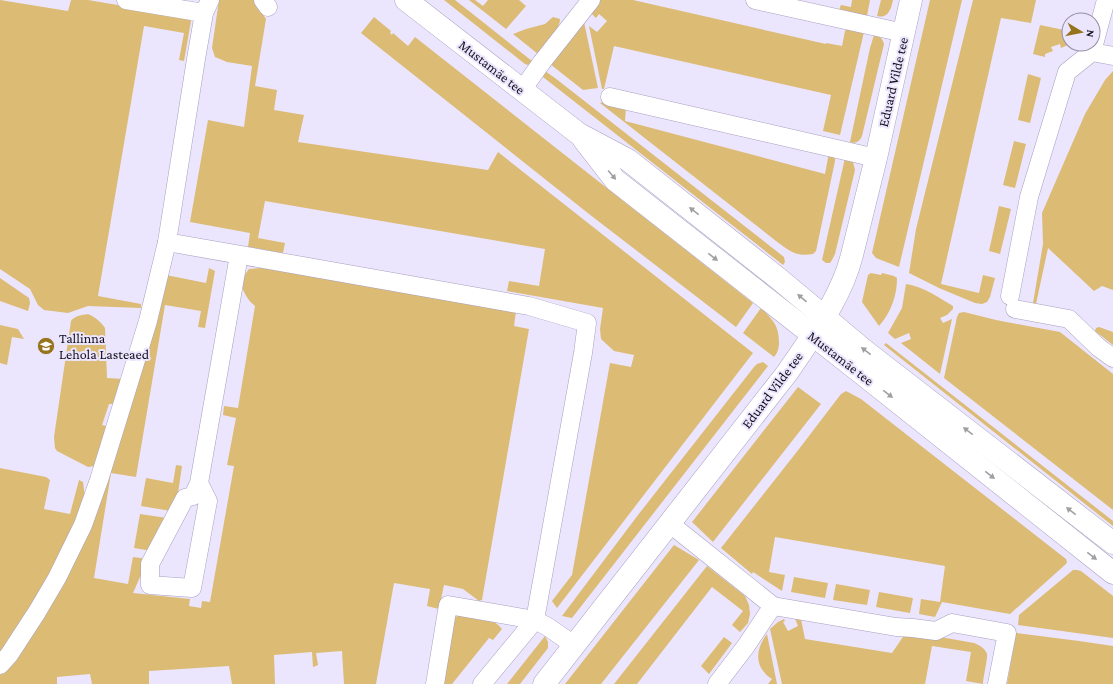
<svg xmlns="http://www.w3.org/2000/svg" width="1113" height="684" font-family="'Crimson Pro',serif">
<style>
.green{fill:#dcbb74}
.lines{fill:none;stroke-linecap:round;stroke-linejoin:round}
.minor-casing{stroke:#a8a0be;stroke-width:19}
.tertiary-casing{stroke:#a8a0be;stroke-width:23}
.secondary-casing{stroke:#a8a0be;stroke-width:23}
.minor{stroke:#fff;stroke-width:18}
.tertiary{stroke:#fff;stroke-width:22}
.secondary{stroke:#fff;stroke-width:22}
.oneway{fill:#a19fa3}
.labels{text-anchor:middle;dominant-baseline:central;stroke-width:4;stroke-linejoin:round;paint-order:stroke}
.street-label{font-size:14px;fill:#13101a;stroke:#ece5fe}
.poi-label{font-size:14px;fill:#13101a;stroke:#ece5fe;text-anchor:start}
</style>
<rect width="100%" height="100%" fill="#ece5fe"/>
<g class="green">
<path d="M0,0L68,11L71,0H88L177,15L188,18L191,21L184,61L179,60L184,33L144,26L98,296L141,304V308L88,306L68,313L44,310L38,305L30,289L0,269Z"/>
<path d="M219,0H254L266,19L255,86L277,90L274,110L304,115L298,142L488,170L498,152L753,353L557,608L552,601L572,575L610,363L631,367L634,355L614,351L601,339L600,329L603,308L507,291L509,281L539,286L545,249L265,201L258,238L285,243L283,253L248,247L250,233L190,222L208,120L244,127L252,66L227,62L215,57L212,48Z"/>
<path d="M444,0H455L532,61L528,65L525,64Z"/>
<path d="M469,0H475L483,6L488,0H519L526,6L506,29Z"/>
<path d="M600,0H633L826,44V43L842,46L845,31L847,29L864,32L840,135L823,131L831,95L614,46L604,89H602L589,26L597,32L607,21L599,14L596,18L591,13Z"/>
<path d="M852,0H870L867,16L839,10L841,5L851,7Z"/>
<path d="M881,0H893C891,9 888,19 877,16Z"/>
<path d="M930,0H962L899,267L876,258L872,253Z"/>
<path d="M973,0H1036L1031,23L1001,18L941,284L979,293L983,275L995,278L990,297L987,302L982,304L975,303L939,288L909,273L916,229Z"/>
<path d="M374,17L391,31L390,33L392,35L393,33L408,46L415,37L753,303L736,327L589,214L361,33Z"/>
<path d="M553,17L560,19C560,30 545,45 538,54L513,34L526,29L545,24Z"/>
<path d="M584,22L598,88L583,90L550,64Z"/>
<path d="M1040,25L1069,31V44H1070L1061,48L1060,44L1051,47L1053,51L1045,54V57L1033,54Z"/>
<path d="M874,35C880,36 882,38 884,44L862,136C860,141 856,144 850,142L870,48Z"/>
<path d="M545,71L555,78L784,257L785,262L783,265L543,77V74Z"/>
<path d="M1113,71V290L1102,286L1094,291L1048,248L1036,304L1033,303L1043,244L1042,213L1085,114L1105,80Z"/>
<path d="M1028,74L1041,78L1030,123L1018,120Z"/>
<path d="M607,101L626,107L625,121L825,174L829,152L835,157V161L816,251L813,254C795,257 790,251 776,241L600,103Z"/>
<path d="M1014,141L1026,144L1015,188L1003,185Z"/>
<path d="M845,158L853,162L855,170L835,254L832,260L830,263H826L822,260Z"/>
<path d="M999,206L1011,209L1000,254L989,251Z"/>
<path d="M209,268L215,271L205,328L198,327L201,311L165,305L136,477L111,473L94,578L128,584L133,557L148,559L133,593L190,599L189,606L201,608L202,601L210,602L234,466L227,465L236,418L223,415L224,406L238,408L255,306C247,300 243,291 240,281L249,269L261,268L516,311L514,326L529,329L482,600L479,601L463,589L444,585L439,609L427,606L430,589L394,583L376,684H344L342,651L316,653L318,665L313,667L312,652L274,655L275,684H232L229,666L149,671V684H92L90,674L57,677V684H0V675L21,649L46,610L166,275L206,283Z"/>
<path d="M871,273L881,275L882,273L894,276L897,278C897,296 891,312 879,326L862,302L868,275Z"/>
<path d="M0,278L29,298L30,303L28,311L0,301Z"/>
<path d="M906,284C923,286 939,298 953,306V309L947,315L940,318L943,323L952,319L940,374L901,343L911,339L909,333L895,339L888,333L902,308Z"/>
<path d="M761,308C772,319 779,325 779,342C779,348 778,352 774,357L743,333Z"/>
<path d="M964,312L996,320L1060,332L1113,374V510L944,378L957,317L959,313Z"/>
<path d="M88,314C94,316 101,322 105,328L107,378L124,379L118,404H109L102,425L110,427L95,466L88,467L57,451L55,448L54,437L71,321C74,316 82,315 88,314Z"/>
<path d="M0,325L18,329L24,339L12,337L7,365L0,363Z"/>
<path d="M1099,327L1113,332V345L1095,331L1096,328Z"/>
<path d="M886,343L1113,521V526L884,345Z"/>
<path d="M763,362L768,366L572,618L562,616L638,515L754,367L757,364Z"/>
<path d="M798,387L821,404L713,542L692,522Z"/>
<path d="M846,391L861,399L1066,559L1067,562L1066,564L1010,614L942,602L935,617L919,614L921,599L940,602L945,566L775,537L769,572L785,575L782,591L753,572L752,574L721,548L799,449L841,394Z"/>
<path d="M176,465L182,466L177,500L171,511L141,506L146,478L173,483Z"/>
<path d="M0,468L46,477L50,480L44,509L70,514L79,480L83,482L85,498L61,556L0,656Z"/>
<path d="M140,514L167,518L152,551L134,548Z"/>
<path d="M674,545L699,560L601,684H565Z"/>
<path d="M707,566L745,596L749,605L750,614L748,623L740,632L732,625L743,611L712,587L637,684H614Z"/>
<path d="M1073,570H1077L1081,571L1113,596V638L1018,625L1019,615Z"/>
<path d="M794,577L828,583L825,598L791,592Z"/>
<path d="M836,584L870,590L867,605L833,600Z"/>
<path d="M879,592L913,598L910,613L876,607Z"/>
<path d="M460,615C476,616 492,616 502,629L493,640L489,638L452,684H439L453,618Z"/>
<path d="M794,616L801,619L805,639L892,653L907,631L974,643C979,645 985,648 987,654C988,658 983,678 983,684L966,681L971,652L932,646L925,684H782L770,629L778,622L784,619L785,621L783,622L788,631L798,626Z"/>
<path d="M1016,633L1079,641L1113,646V684H1007Z"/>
<path d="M767,634L777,684H768L772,679C769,677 766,675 764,672C754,661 758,645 767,634Z"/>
<path d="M545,636L548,642V648L520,684H507Z"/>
<path d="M724,637L732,643L709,674L701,666Z"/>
</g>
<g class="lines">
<defs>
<g id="minor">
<path d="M126,0L204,13"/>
<path d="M210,0L204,13L196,59L167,242L529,306L587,323L583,353L535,620L448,605L435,684"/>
<path d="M263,0L268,7"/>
<path d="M755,0L904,33"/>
<path d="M1106,0L1092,52L1113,56"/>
<path d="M522,90L542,62L591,0"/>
<path d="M610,97L876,158"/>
<path d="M1010,296L1029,197L1067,72L1092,52"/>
<path d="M1015,309L1069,319L1098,347L1113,358"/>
<path d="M199,483L193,496L185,498L150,564V585L192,588L208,501L199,483L239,255"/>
<path d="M669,523L773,606L896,627L913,628L936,631L952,623L1007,633L997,684"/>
<path d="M0,665L9,655L37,612L57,578L83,525L99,480L148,321L167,242"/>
<path d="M482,684L535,620L548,627L574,645"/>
<path d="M717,684L746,646L766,616L773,606"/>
</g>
<path id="tertiary" d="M544,684L787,373C812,336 841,299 852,255L876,158L911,0"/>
<g id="secondary">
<path d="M406,0L579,134L628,160L779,279L865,351L1113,543"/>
<path d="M584,140L615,180L855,368L1113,573"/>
</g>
</defs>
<use href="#minor" class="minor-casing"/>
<use href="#tertiary" class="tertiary-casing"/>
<use href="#secondary" class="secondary-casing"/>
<use href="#minor" class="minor"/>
<use href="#tertiary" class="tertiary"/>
<use href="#secondary" class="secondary"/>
</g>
<defs><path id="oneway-solid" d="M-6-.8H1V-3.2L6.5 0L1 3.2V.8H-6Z"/></defs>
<g class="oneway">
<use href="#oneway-solid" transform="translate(612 175) rotate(50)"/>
<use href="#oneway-solid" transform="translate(694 211) rotate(-142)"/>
<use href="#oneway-solid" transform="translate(713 257) rotate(38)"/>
<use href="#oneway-solid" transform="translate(802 298) rotate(-139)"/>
<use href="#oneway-solid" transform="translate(866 351) rotate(-142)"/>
<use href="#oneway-solid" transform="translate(888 394) rotate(38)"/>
<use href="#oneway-solid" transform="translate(968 431) rotate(-142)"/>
<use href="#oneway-solid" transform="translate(990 475) rotate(38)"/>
<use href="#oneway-solid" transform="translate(1071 511) rotate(-142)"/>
<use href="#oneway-solid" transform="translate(1092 556) rotate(38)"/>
</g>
<defs>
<symbol id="school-disc" viewBox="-11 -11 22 22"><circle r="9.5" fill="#96741d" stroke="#ece5fe"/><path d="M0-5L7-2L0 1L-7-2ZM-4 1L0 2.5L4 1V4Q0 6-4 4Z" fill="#fff"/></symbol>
</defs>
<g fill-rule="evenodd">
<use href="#school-disc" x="36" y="336" width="20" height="20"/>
</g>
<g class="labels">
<g class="street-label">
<text transform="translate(492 67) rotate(38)">Mustamäe tee</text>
<text transform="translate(893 82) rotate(-77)">Eduard Vilde tee</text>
<text transform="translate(841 358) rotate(38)">Mustamäe tee</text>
<text transform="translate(772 390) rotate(-53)">Eduard Vilde tee</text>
</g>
<g class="poi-label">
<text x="59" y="338">Tallinna<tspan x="59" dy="16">Lehola Lasteaed</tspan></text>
</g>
</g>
<g transform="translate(1081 32) rotate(100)"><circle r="19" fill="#ece5fe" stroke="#9590a3"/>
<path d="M0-3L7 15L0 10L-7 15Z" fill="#96741d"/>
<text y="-6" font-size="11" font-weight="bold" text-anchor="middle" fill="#13101a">N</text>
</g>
</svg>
